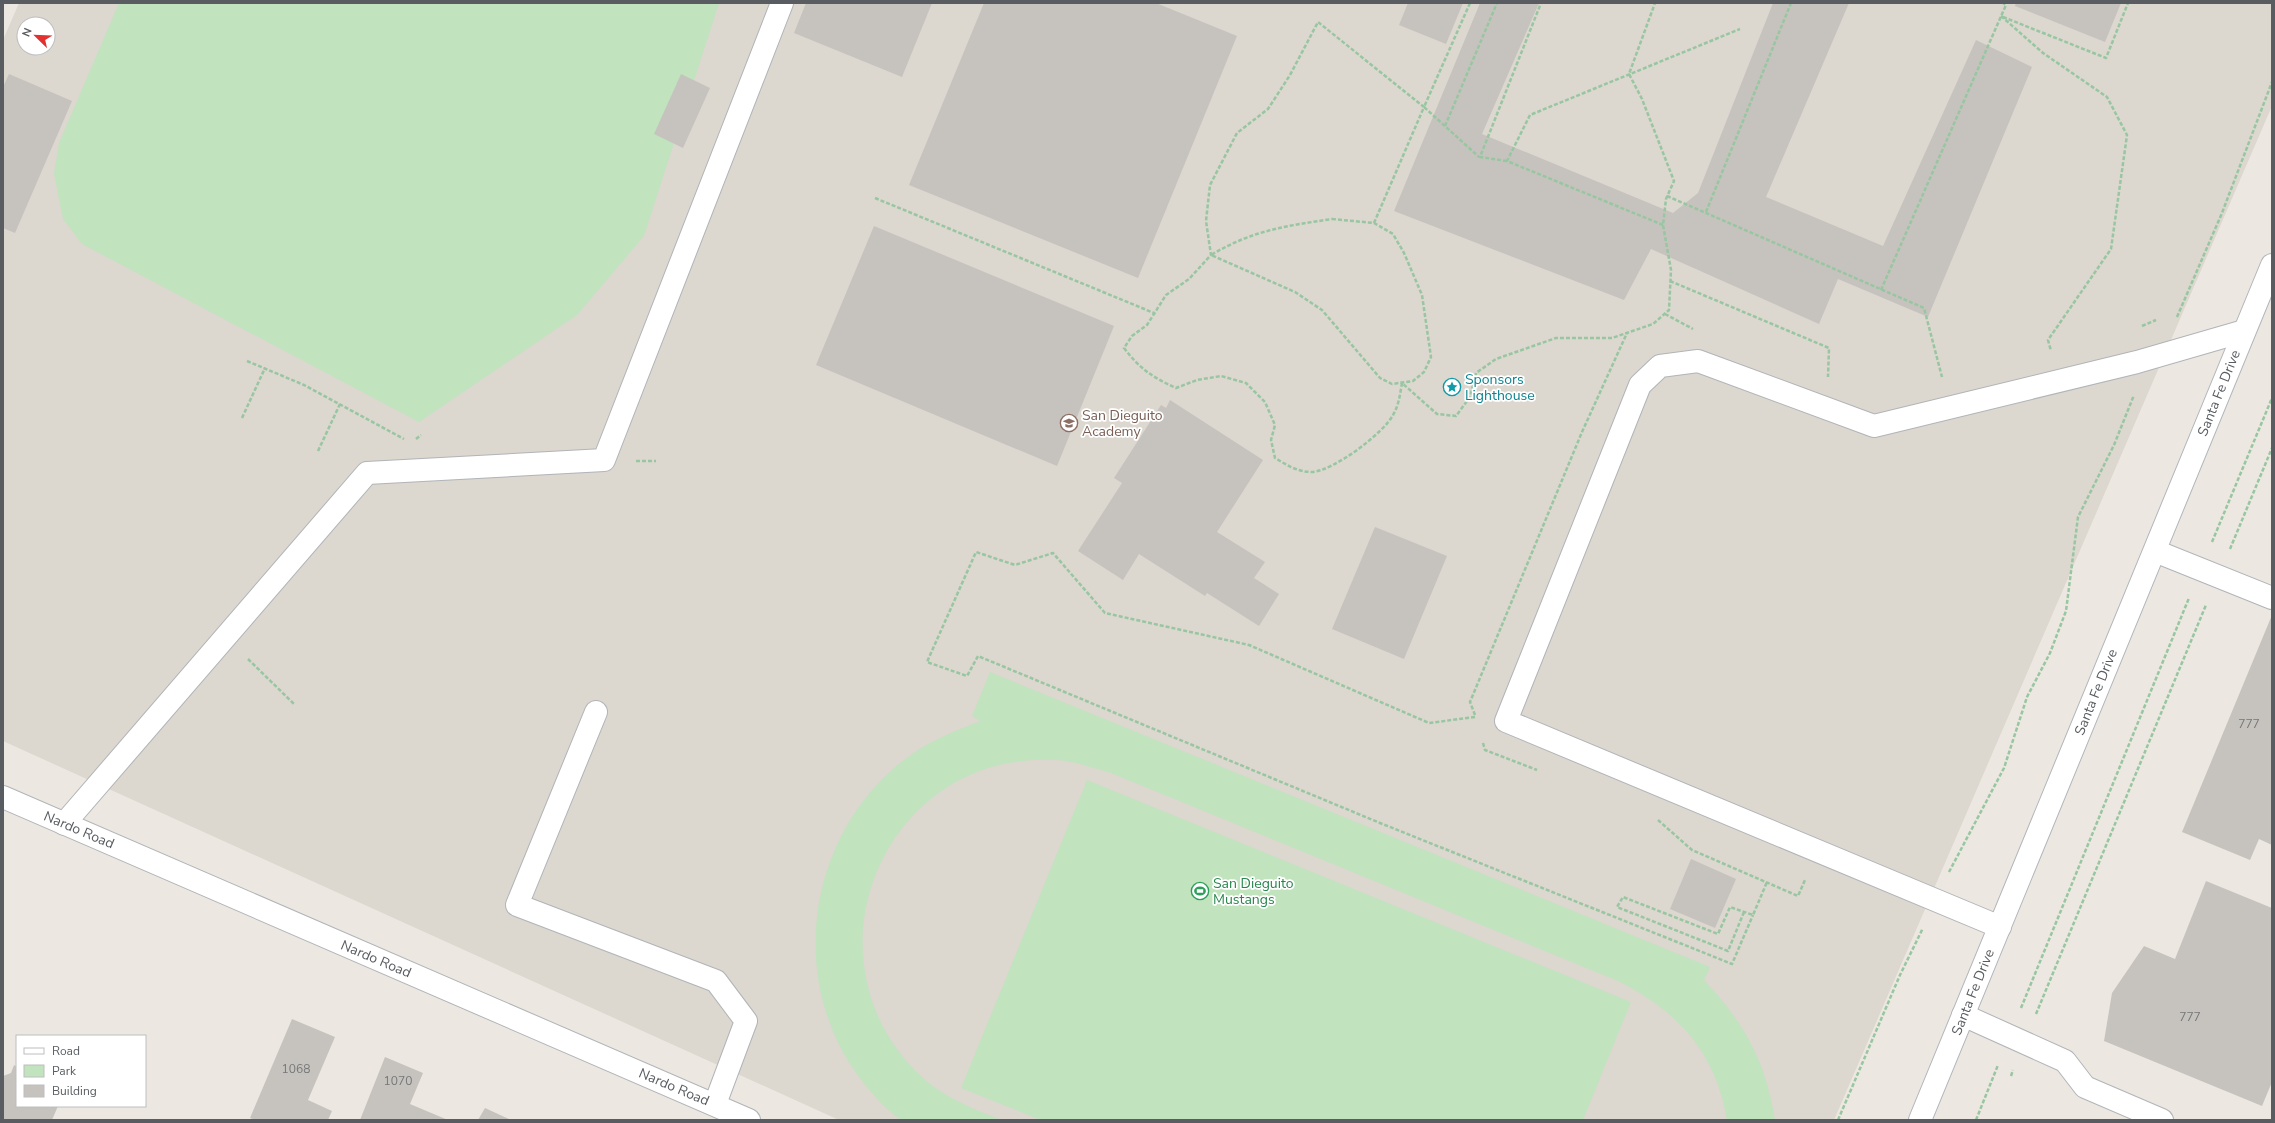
<svg xmlns="http://www.w3.org/2000/svg" width="2275" height="1123" font-family="'Nunito Sans',sans-serif">
<style>
.education{fill:#dcd7cf;fill-rule:evenodd}
.green{fill:#c1e3be}
.building{fill:#c6c3be}
.lines{fill:none;stroke-linecap:round;stroke-linejoin:round}
.service-casing{stroke:#b1b4b8;stroke-width:24}
.tertiary-casing{stroke:#b1b4b8;stroke-width:24}
.secondary-casing{stroke:#b2b6bb;stroke-width:24}
.path{stroke:#98c6a1;stroke-width:2.5;stroke-dasharray:4 2;stroke-linecap:butt}
.service{stroke:#fff;stroke-width:22}
.tertiary{stroke:#fff;stroke-width:22}
.secondary{stroke:#fff;stroke-width:22}
.labels{text-anchor:middle;dominant-baseline:central;stroke-width:3.5;stroke-linejoin:round;paint-order:stroke}
.number-label{font-size:12px;fill:#747678}
.culture-label{font-size:14px;fill:#0d838f;stroke:#fff;text-anchor:start}
.street-label{font-size:14px;fill:#595d61;stroke:#fff}
.education-label{font-size:14px;fill:#785e54;stroke:#fff;text-anchor:start}
.leisure-label{font-size:14px;fill:#27864d;stroke:#fff;text-anchor:start}
</style>
<rect width="100%" height="100%" fill="#ece8e1"/>
<path class="education" d="M19,3H2272V106L1834,1120H839L3,741V40ZM24,24H48V48H24Z"/>
<g class="green">
<path d="M119,3H719L644,236L577,315L419,422L82,244L63,219L54,174L59,143Z"/>
<path d="M990,672L1710,967L1704,980C1744,1022 1766,1062 1775,1120H1727C1716,1053 1678,1011 1618,981L1111,773C1093,768 1075,761 1056,760C882,750 796,963 924,1079C946,1098 974,1109 1001,1120H901C884,1108 869,1091 857,1074C789,980 807,844 894,768C920,745 950,732 981,721L972,716Z"/>
<path d="M1087,780L1631,1002L1583,1120H1041L961,1088Z"/>
</g>
<g class="building">
<path d="M806,3H932L902,77L794,33Z"/>
<path d="M984,3H1156L1237,36L1138,278L909,185Z"/>
<path d="M1408,3H1463L1446,44L1399,25Z"/>
<path d="M1480,3H1539L1482,134L1673,213L1698,193L1773,3H1849L1766,197L1883,246L1976,40L2032,67L1928,317L1838,279L1819,324L1651,249L1624,300L1394,211Z"/>
<path d="M2016,3H2121L2105,42L2015,6Z"/>
<path d="M9,74L72,101L15,233L3,228V87Z"/>
<path d="M681,74L710,88L683,148L654,134Z"/>
<path d="M874,226L1114,326L1057,466L816,365Z"/>
<path d="M1170,400L1263,460L1217,532L1265,562L1254,578L1279,594L1259,626L1207,593L1205,596L1139,554L1123,580L1078,551L1122,483L1114,478L1161,405L1166,408Z"/>
<path d="M1375,527L1447,556L1404,659L1332,629Z"/>
<path d="M2272,615V845L2259,839L2250,860L2182,832Z"/>
<path d="M1691,859L1736,879L1715,928L1670,909Z"/>
<path d="M2206,881L2272,908V1082L2262,1106L2104,1041L2112,993L2144,946L2175,959Z"/>
<path d="M292,1019L335,1037L308,1100L332,1111L328,1120H255L250,1118Z"/>
<path d="M385,1057L423,1073L410,1104L448,1120H360Z"/>
<path d="M14,1065L17,1067V1106H58L52,1120H3V1076L11,1073Z"/>
<path d="M485,1108L511,1120H478Z"/>
</g>
<g class="lines">
<defs>
<g id="service">
<path d="M2155,551L2272,598"/>
<path d="M596,712L517,905L716,981L746,1021L715,1104"/>
<path d="M64,824L367,473L604,460L782,3"/>
<path d="M2000,927L1506,721L1640,385L1660,366L1698,361L1874,426L2137,362L2244,331"/>
<path d="M1963,1015L2065,1061L2085,1087L2162,1120"/>
</g>
<path id="tertiary" d="M3,797L749,1120"/>
<path id="secondary" d="M1920,1120L2272,265"/>
</defs>
<use href="#service" class="service-casing"/>
<use href="#tertiary" class="tertiary-casing"/>
<use href="#secondary" class="secondary-casing"/>
<g class="path">
<path d="M1470,3L1424,107L1479,157"/>
<path d="M2001,16L2043,53L2107,97L2127,135L2111,249L2048,340L2051,351"/>
<path d="M2003,17L2106,58L2128,3"/>
<path d="M1445,126L1497,3"/>
<path d="M1507,161L1480,157L1541,3"/>
<path d="M1667,196L1924,308L1942,377"/>
<path d="M875,198L1154,313"/>
<path d="M1706,212L1791,3"/>
<path d="M1332,219L1374,223L1393,234L1404,253L1422,295L1431,357L1424,372L1413,381L1392,384L1380,378L1322,310L1295,292L1211,255C1253,230 1286,226 1332,219Z"/>
<path d="M1374,223L1424,107L1318,22L1290,75L1268,109L1237,133L1210,185L1206,221L1211,255L1189,279L1166,295L1147,325L1132,336L1124,348C1140,369 1152,377 1176,388L1197,380L1221,376L1246,383L1265,402L1275,425L1271,440L1275,458C1287,465 1297,472 1312,472C1333,471 1383,434 1393,415C1399,405 1400,394 1402,383L1437,414L1456,416L1470,397L1476,373L1496,359L1556,338H1612L1653,324L1669,310L1671,270L1663,225L1666,199L1674,181L1642,99L1629,74L1655,3"/>
<path d="M1663,225L1507,161L1530,115L1740,29"/>
<path d="M1670,281L1829,348L1828,377"/>
<path d="M1881,290L2006,5L2003,3"/>
<path d="M1665,314L1693,329"/>
<path d="M2177,317L2222,213L2272,82"/>
<path d="M2142,326L2156,320"/>
<path d="M247,361L304,385L404,439"/>
<path d="M242,418L265,368"/>
<path d="M416,439L421,435"/>
<path d="M318,451L340,404"/>
<path d="M636,461H656"/>
<path d="M2212,542L2272,398"/>
<path d="M2230,549L2272,448"/>
<path d="M248,659L294,704"/>
<path d="M1475,715L1470,702L1582,432L1627,333"/>
<path d="M1475,717L1429,723L1249,645L1105,613L1053,553L1015,565L976,552L927,662L967,676L978,656L1380,823L1732,964L1753,915"/>
<path d="M1483,743L1485,750L1537,770"/>
<path d="M1658,820L1692,850L1798,896L1805,880"/>
<path d="M1949,872L2004,768L2027,697L2050,653L2066,611L2078,517L2114,445L2134,395"/>
<path d="M1744,912L1728,951L1617,907L1623,897L1718,934L1730,907L1753,915L1767,882"/>
<path d="M2021,1008L2189,598"/>
<path d="M2036,1014L2206,605"/>
<path d="M2011,1076L2013,1070"/>
<path d="M1838,1120L1900,975L1923,928"/>
<path d="M1976,1120L1998,1065"/>
</g>
<use href="#service" class="service"/>
<use href="#tertiary" class="tertiary"/>
<use href="#secondary" class="secondary"/>
</g>
<defs>
<symbol id="sight-ring" viewBox="-11 -11 22 22"><circle r="9.5" fill="#fff" stroke="#0f9aa8" stroke-width="1.5"/><path d="M0-6L1.8-2.2L6-1.7L2.9 1.2L3.7 5.4L0 3.3L-3.7 5.4L-2.9 1.2L-6-1.7L-1.8-2.2Z" fill="#0f9aa8"/></symbol>
<symbol id="school-ring" viewBox="-11 -11 22 22"><circle r="9.5" fill="#fff" stroke="#8d6e63" stroke-width="1.5"/><path d="M0-5L7-2L0 1L-7-2ZM-4 1L0 2.5L4 1V4Q0 6-4 4Z" fill="#8d6e63"/></symbol>
<symbol id="stadium-ring" viewBox="-11 -11 22 22"><circle r="9.5" fill="#fff" stroke="#2e9e5b" stroke-width="1.5"/><path d="M0-5a6.5 5 0 1 0 0 10a6.5 5 0 1 0 0-10ZM-3.5-1.8h7v3.6h-7Z" fill="#2e9e5b"/></symbol>
</defs>
<g fill-rule="evenodd">
<use href="#sight-ring" x="1442" y="377" width="20" height="20"/>
<use href="#school-ring" x="1059" y="413" width="20" height="20"/>
<use href="#stadium-ring" x="1190" y="881" width="20" height="20"/>
</g>
<g class="labels">
<g class="number-label">
<text x="2249" y="724">777</text>
<text x="2190" y="1017">777</text>
<text x="296" y="1069">1068</text>
<text x="398" y="1081">1070</text>
</g>
<g class="culture-label">
<text x="1465" y="379">Sponsors<tspan x="1465" dy="16">Lighthouse</tspan></text>
</g>
<g class="street-label">
<text transform="translate(2219 393) rotate(-68)">Santa Fe Drive</text>
<text transform="translate(2096 692) rotate(-68)">Santa Fe Drive</text>
<text transform="translate(79 830) rotate(23)">Nardo Road</text>
<text transform="translate(376 959) rotate(23)">Nardo Road</text>
<text transform="translate(1973 992) rotate(-68)">Santa Fe Drive</text>
<text transform="translate(674 1087) rotate(23)">Nardo Road</text>
</g>
<g class="education-label">
<text x="1082" y="415">San Dieguito<tspan x="1082" dy="16">Academy</tspan></text>
</g>
<g class="leisure-label">
<text x="1213" y="883">San Dieguito<tspan x="1213" dy="16">Mustangs</tspan></text>
</g>
</g>
<rect width="2275" height="1123" fill="none" stroke="#595d61" stroke-width="8"/>
<rect x="16" y="1035" width="130" height="72" fill="#ffffff" stroke="#bdbec0"/>
<rect x="24" y="1048" width="20" height="6" fill="#ffffff" stroke="#bdbec0"/>
<text x="52" y="1055" font-size="12" fill="#595d61">Road</text>
<rect x="24" y="1065" width="20" height="12" fill="#c1e3be" stroke="#bdbec0"/>
<text x="52" y="1075" font-size="12" fill="#595d61">Park</text>
<rect x="24" y="1085" width="20" height="12" fill="#c6c3be" stroke="#bdbec0"/>
<text x="52" y="1095" font-size="12" fill="#595d61">Building</text>
<g transform="translate(36 36) rotate(293)"><circle r="19" fill="#ffffff" stroke="#bdbec0"/>
<path d="M0-3L7 15L0 10L-7 15Z" fill="#e23131"/>
<text y="-6" font-size="11" font-weight="bold" text-anchor="middle" fill="#595d61">N</text>
</g>
</svg>
